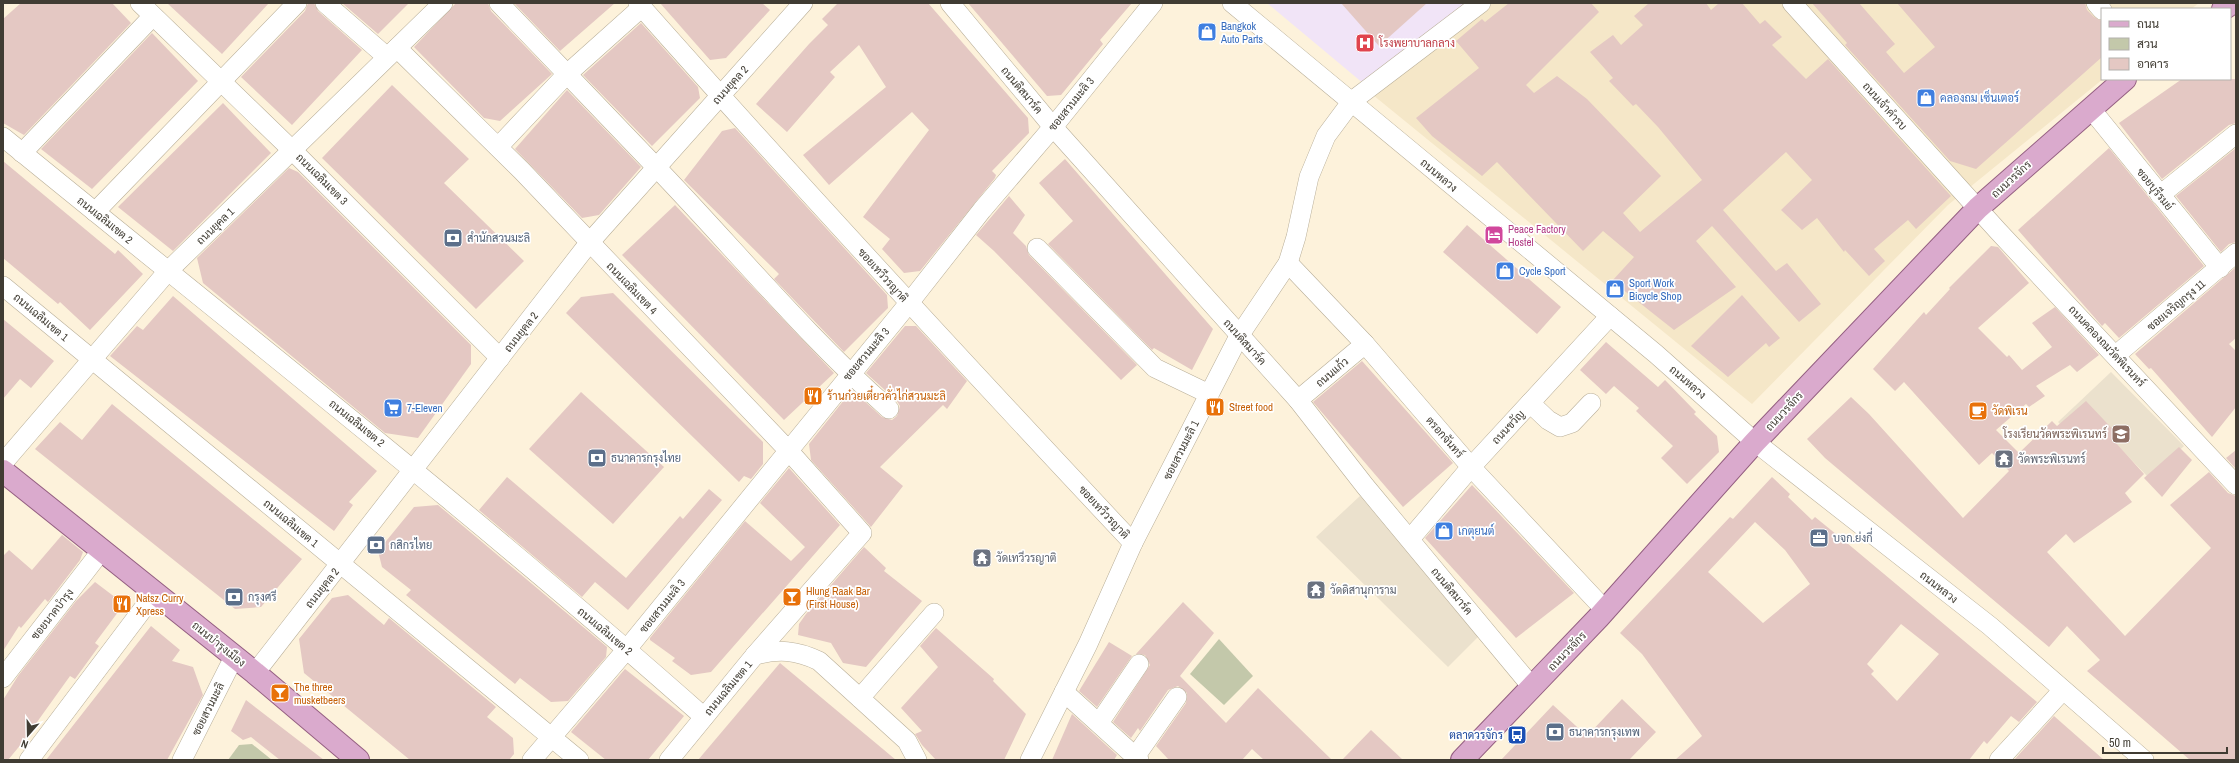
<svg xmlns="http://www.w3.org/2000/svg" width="2239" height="763" font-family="'Archivo Narrow',Sarabun,sans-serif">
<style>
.built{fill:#f5e7c8}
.education{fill:#ebe1cd}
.medical{fill:#f1e4f7}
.green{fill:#c3c8aa}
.building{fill:#e4c8c3;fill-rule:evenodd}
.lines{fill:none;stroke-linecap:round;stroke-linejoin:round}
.minor-casing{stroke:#b8ae98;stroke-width:20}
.major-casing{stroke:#945f81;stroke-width:24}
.minor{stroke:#fff;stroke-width:19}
.major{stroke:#daaacd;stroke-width:22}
.labels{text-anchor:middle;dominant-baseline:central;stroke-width:3.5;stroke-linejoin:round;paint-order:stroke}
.shop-label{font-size:11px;fill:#366cbe;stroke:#fff;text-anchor:start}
.health-label{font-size:11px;fill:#be3a42;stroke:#fff;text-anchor:start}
.street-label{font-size:11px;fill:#403c33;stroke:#fff}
.hotel-label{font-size:11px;fill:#b23c85;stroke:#fff;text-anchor:start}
.service-label{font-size:11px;fill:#4e5e75;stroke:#fff;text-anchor:start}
.food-label{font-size:11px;fill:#c56008;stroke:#fff;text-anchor:start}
.education-label{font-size:11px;fill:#785e54;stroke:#fff;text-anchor:end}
.worship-label{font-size:11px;fill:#5b616d;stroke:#fff;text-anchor:start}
.transit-label{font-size:11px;fill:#164399;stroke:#fff;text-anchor:end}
</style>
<rect width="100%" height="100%" fill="#fdf2db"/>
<path class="built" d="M1489,3H2199L2191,9H2102L2103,79L1948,205L1752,404L1373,95Z"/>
<g class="education">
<path d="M2111,372L2184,446L2149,478L2120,448L2101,466L2058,422Z"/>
<path d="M1360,496L1481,634L1448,667L1316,537Z"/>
</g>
<path class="medical" d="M1267,3H1465L1364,84Z"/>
<g class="green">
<path d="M1219,639L1253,676L1224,705L1190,674Z"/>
<path d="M252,744L272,760H228L239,745Z"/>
</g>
<g class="building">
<path d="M21,3H112L131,23L24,135L3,123V19Z"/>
<path d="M167,3H269L222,54Z"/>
<path d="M308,3H314L318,11L362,50L292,125L241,77L305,11Z"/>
<path d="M342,3H409L378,34Z"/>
<path d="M456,3H488L491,11L552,74L500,121L484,118L414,47Z"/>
<path d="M514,3H615L560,51Z"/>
<path d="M660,3H762L770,10L726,58L710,60Z"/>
<path d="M838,3H928L1028,118L1029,133L992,171L996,175L995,178L920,271L904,273L882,249L890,239L863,217L929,130L912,112L829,185L803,155L886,87L859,45L830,72L835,77L787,132L756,104L809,44L828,25L822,19Z"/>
<path d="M968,3H1132L1100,40L1103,44L1061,95L1047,96Z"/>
<path d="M1341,3H1427L1379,46Z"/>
<path d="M1509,3H1591L1599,12L1526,85L1534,93L1557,76L1587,99L1661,176L1623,213L1640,232L1702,180L1658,127L1636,104L1633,106L1609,81L1613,78L1590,52L1613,35L1621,45L1643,25L1634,16L1649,3H1706L1711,10L1719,3H1742L1760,24L1765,20L1782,37L1772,45L1806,79L1828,59L1951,196L1916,229L1908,220L1874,249L1885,261L1869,276L1845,250L1844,252L1817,218L1802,230L1781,210L1812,180L1786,152L1723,210L1776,271L1787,263L1821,304L1799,322L1712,226L1696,241L1736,287L1674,330L1612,281L1634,257L1603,231L1583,251L1497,162L1482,176L1432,136L1416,118L1479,68L1456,41L1482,19L1485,22Z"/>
<path d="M1812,3H1859L1895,44L1886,52L1904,73L1935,47L1897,3H2085L2087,10L2094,17L2102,21V57L1976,169L1950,161L1845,45L1847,43Z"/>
<path d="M641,23L698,87L700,98L652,146L583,75Z"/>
<path d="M152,33L198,81L92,189L41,149Z"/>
<path d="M2182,79H2236V123L2229,125L2162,179L2119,123Z"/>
<path d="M392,85L469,159L444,183L524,261L476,309L322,158Z"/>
<path d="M567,90L641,167L599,215L582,218L515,149Z"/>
<path d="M223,103L271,153L173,251L118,207Z"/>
<path d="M735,128L887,295L888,308L844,352L774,279L779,274L684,180L722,131Z"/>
<path d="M2109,148L2204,266L2119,338L2105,323L2102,326L2018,230Z"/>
<path d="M2236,148V242L2229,244L2221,252L2176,196Z"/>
<path d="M1065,159L1213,329L1192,370L1154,348L1152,350L1048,244L1073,221L1039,183Z"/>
<path d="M3,161L115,254L118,250L143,274L90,330L60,302L58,304L3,258Z"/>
<path d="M289,168L298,172L471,345V364L418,438L385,433L203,283L197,258Z"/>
<path d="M1009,196L1025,215L1013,233L1026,246L1029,255L1137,365L1121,380L994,251L976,235Z"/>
<path d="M675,205L834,373L784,420L622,255Z"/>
<path d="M1467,225L1561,307L1537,334L1443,252Z"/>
<path d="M1991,246L1998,247L2029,283L1978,328L2007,357L2009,355L2022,370L2052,347L2032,323L2055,307L2099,355L2077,372L2070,365L2036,386L2045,396L2029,407L2026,404L1996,430L2019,453L2052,421L2057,426L2086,401L2122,439L2116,443L2144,474L2125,493L2132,502L2074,543L2066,534L2047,552L2125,636L2211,548L2170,505L2209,472L2228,493L2236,496V760H2190L2087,671L2100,660L2067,626L2049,647L1825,458L1807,439L1851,397L1869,414L1963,518L2009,471L1992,453L1979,465L1904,382L1895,391L1873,369L1924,312L1926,315L1950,289L1949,288Z"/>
<path d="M2236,267V338L2229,344L2236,351V407L2212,437L2151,368L2149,369L2135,354Z"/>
<path d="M613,293L763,442V464L751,479L744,476L739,482L566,313L581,297Z"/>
<path d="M1742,295L1780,338L1769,347L1766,343L1728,377L1691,346Z"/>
<path d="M173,296L377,471L349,502L353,505L334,531L110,356L137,326L143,330Z"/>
<path d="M3,319L54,361L31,388L20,379L3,399Z"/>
<path d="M905,326H916L967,381L947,409L943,405L880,467L903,486L871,527L811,460L809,444L852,390L882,417L892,420L897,416L900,406L897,401L866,373Z"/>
<path d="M1606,342L1658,387L1665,380L1696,412L1694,414L1717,436L1719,452L1687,484L1661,458L1673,446L1636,411L1639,408L1614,386L1606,394L1580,370Z"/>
<path d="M1362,361L1453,463L1403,507L1313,402Z"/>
<path d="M581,392L664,467L613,524L529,449Z"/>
<path d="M112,404L302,559L261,607L235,609L35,449L60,422L82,440Z"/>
<path d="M2179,447L2192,460L2162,497L2144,478Z"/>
<path d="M2236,450V469L2226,458Z"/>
<path d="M789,468L840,525L711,672L691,675L672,661L675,658L650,640V638L745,521L791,561L805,547L760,503Z"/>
<path d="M507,477L626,578L680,516L683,519L709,489L722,500L628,610L595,582L582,597L479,510Z"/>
<path d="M1772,477L1790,494L1788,497L1812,520L1815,517L1847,543L2037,702L2019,722L2011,716L1987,744L1984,741L1969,760H1675L1702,736L1642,654L1620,633L1730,517L1733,519ZM1755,522L1785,550L1810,584L1763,623L1708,572ZM1901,624L1939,654L1897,701L1871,674L1874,671L1867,664Z"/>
<path d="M1472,485L1574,593L1516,638L1425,538Z"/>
<path d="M438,505L607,647L606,657L568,701L551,702L520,678L515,684L406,595L411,590L382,567L378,551L414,507Z"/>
<path d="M62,535L83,552L80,560L48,602L45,599L21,628L19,626L3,651V556L9,550L32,570Z"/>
<path d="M864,547L886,568L884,571L922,601L866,667L843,663L831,643L798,635L799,624L806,614Z"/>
<path d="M95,582L124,604L95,643L99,646L75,679L70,676L22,743L8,760H3V700L18,676L76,601Z"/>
<path d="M348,595L384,625L389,618L496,707L487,717L513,738L514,754L509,760H410L304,673L299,639L332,598Z"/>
<path d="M1183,602L1214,633L1180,676L1226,723L1258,688L1332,760H1264L1252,749L1242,760H1169L1156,746L1186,703L1187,693L1178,686L1168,690L1140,731L1138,728L1131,738L1113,722L1150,665L1145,655L1136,654Z"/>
<path d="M151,626L180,650L172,661L193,667L203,695L167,760H46Z"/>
<path d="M936,628L994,679L993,681L1026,714L1004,760H936L922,745L915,734L922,731L901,708L938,667L920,646Z"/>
<path d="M1109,642L1132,656L1097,707L1079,691Z"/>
<path d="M780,663L896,760H698Z"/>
<path d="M625,669L684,716L648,760H606L571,732Z"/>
<path d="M1622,699L1656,732L1629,760H1501L1553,705L1587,736Z"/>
<path d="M246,700L324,760H280L251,737L243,740L231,731Z"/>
<path d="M1072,714L1117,755L1114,760H1052Z"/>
<path d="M2054,716L2104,760H2014Z"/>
<path d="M1371,730L1403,760H1342Z"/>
</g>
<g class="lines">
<defs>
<g id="minor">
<path d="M140,3L293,151L500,358"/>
<path d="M325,3L387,57"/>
<path d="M499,3C551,58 604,112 656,167C734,248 805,335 889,409"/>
<path d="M638,3C800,186 966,365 1133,543"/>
<path d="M950,3L1053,127L1298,400L1365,486L1532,687"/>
<path d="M1232,3L1656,354L1755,442L1990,626L2144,760"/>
<path d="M1792,3L1998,231L2236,485"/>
<path d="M2096,3L2102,10"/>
<path d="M397,48L522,171L788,450L862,533L755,655L669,760"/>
<path d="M2091,109L2220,268"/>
<path d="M3,137C238,329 477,516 704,717"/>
<path d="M498,147L566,75L642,7"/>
<path d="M22,153L153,16"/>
<path d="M2160,195L2236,134"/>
<path d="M95,212L297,3"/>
<path d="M1037,248L1155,368L1209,394"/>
<path d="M1288,263L1365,344L1471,467L1605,610"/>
<path d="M3,286L579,760"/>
<path d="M2116,355L2236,253"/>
<path d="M1298,400L1365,344"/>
<path d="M1530,403L1548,420L1560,427L1572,423L1591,403"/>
<path d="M3,463L168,271L443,3"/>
<path d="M1410,539L1471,467L1610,316"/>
<path d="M755,655C779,649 796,650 819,661L907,741L917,760"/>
<path d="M255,673L589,243L803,3"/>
<path d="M3,678L102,550"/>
<path d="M1064,692L1139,760"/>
<path d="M860,698L934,613"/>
<path d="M1099,723L1139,664"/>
<path d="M1135,757L1177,697"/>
<path d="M29,760L155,593"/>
<path d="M182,760L234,657"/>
<path d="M532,760L627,649L909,303L982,210L1053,127L1153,3"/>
<path d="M1030,760L1088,644L1133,543L1239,336L1288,263L1296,237L1309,177L1326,136L1352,101L1481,3"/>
<path d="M1999,760L2063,690"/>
</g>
<g id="major">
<path d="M2223,9L2232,3"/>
<path d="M3,471L255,673L358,760"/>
<path d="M1462,760L1598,618L1755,442L1978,208L2125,79"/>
</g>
</defs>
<use href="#minor" class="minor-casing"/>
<use href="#major" class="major-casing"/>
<use href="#minor" class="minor"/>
<use href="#major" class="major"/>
</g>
<defs>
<symbol id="shop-square" viewBox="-11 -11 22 22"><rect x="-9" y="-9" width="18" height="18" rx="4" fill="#3f7fe0" stroke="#fff"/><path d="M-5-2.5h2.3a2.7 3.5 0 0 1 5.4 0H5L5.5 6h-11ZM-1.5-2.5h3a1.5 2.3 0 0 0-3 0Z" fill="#fff"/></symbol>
<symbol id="hospital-square" viewBox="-11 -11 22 22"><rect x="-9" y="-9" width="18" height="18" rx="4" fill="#e0444e" stroke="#fff"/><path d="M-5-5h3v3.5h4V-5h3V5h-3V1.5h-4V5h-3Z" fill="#fff"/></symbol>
<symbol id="hotel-square" viewBox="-11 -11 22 22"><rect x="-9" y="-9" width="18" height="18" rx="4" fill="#d1479c" stroke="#fff"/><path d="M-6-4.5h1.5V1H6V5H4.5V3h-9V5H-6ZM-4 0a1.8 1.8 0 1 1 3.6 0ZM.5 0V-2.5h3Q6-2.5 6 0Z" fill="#fff"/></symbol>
<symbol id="bank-square" viewBox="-11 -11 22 22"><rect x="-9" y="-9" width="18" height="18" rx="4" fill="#5c6f8a" stroke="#fff"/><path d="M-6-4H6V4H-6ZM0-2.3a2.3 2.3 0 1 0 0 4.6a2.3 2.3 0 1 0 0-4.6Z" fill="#fff"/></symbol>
<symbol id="restaurant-square" viewBox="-11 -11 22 22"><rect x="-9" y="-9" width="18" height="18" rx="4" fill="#e8710a" stroke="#fff"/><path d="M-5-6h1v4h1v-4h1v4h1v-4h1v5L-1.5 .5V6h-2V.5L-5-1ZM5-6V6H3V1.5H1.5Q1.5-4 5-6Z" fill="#fff"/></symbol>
<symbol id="supermarket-square" viewBox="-11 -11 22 22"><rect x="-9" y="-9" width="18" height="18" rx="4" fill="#3f7fe0" stroke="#fff"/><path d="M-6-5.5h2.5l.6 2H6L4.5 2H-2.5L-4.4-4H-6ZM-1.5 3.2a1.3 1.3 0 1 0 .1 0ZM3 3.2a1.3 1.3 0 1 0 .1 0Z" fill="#fff"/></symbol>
<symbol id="cafe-square" viewBox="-11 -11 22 22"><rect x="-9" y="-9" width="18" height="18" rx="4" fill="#e8710a" stroke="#fff"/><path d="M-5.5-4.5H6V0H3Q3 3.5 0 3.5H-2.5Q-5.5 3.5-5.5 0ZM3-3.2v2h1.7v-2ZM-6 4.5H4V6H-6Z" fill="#fff"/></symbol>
<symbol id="school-square" viewBox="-11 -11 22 22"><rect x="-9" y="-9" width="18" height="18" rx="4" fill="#8d6e63" stroke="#fff"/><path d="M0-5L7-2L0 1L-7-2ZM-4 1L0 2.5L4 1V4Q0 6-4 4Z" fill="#fff"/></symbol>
<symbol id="temple-square" viewBox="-11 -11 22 22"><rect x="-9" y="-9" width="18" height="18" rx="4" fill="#6b7280" stroke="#fff"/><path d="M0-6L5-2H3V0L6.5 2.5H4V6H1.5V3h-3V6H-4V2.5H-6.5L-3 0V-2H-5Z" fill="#fff"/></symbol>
<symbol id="office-square" viewBox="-11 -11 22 22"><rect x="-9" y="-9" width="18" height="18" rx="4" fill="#5c6f8a" stroke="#fff"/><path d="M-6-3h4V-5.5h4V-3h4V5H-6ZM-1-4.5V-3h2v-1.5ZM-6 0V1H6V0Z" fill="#fff"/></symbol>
<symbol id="bar-square" viewBox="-11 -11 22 22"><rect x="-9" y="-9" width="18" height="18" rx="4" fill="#e8710a" stroke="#fff"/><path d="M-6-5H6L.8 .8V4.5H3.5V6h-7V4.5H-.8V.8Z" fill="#fff"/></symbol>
<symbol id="bus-square" viewBox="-11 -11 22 22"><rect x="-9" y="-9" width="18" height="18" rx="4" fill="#1a4fb4" stroke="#fff"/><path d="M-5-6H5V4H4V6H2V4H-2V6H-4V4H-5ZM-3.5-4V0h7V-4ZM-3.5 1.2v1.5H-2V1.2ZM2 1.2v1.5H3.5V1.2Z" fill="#fff"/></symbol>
</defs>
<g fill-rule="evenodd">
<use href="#shop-square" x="1196" y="21" width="22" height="22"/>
<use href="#hospital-square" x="1354" y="32" width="22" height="22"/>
<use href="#shop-square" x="1915" y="87" width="22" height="22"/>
<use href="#hotel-square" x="1483" y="224" width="22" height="22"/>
<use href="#bank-square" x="442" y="227" width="22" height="22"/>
<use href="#shop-square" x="1494" y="260" width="22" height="22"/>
<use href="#shop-square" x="1604" y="278" width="22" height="22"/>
<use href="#restaurant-square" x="802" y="385" width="22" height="22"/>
<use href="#restaurant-square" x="1204" y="396" width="22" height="22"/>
<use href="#supermarket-square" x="382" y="397" width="22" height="22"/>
<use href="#cafe-square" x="1967" y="400" width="22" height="22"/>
<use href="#school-square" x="2110" y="423" width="22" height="22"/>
<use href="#bank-square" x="586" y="447" width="22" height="22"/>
<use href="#temple-square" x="1993" y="448" width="22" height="22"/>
<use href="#shop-square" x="1433" y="520" width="22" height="22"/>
<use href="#office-square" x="1808" y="527" width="22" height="22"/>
<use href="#bank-square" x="365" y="534" width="22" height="22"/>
<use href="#temple-square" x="971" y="547" width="22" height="22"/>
<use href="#temple-square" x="1305" y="579" width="22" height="22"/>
<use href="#bank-square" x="223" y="586" width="22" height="22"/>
<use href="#bar-square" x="781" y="586" width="22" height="22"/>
<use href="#restaurant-square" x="111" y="593" width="22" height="22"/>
<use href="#bar-square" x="269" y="682" width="22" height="22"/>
<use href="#bank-square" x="1544" y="721" width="22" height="22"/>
<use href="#bus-square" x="1506" y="724" width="22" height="22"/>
</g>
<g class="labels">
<g class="shop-label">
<text x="1221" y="26">Bangkok<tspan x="1221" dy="13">Auto Parts</tspan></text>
<text x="1940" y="98">คลองถม เซ็นเตอร์</text>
<text x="1519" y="271">Cycle Sport</text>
<text x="1629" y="283">Sport Work<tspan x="1629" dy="13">Bicycle Shop</tspan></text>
<text x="407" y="408">7-Eleven</text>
<text x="1458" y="531">เกตุยนต์</text>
</g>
<g class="health-label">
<text x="1379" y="43">โรงพยาบาลกลาง</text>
</g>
<g class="street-label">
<text transform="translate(730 85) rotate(-48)">ถนนยุคล 2</text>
<text transform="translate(1022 90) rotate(50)">ถนนดิสมาร์ค</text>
<text transform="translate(1071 104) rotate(-51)">ซอยสวนมะลิ 3</text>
<text transform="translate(1885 106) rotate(48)">ถนนเจ้าคำรบ</text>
<text transform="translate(1439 175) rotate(40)">ถนนหลวง</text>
<text transform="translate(322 179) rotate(45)">ถนนเฉลิมเขต 3</text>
<text transform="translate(2011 179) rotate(-42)">ถนนวรจักร</text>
<text transform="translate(2155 189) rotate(51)">ซอยบุรีรมย์</text>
<text transform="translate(105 220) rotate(39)">ถนนเฉลิมเขต 2</text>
<text transform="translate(215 226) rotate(-44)">ถนนยุคล 1</text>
<text transform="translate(883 275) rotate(48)">ซอยเทวีวรญาติ</text>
<text transform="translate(632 288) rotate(46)">ถนนเฉลิมเขต 4</text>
<text transform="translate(2176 305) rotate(-40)">ซอยเจริญกรุง 11</text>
<text transform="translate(41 317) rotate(40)">ถนนเฉลิมเขต 1</text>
<text transform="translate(521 332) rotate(-52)">ถนนยุคล 2</text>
<text transform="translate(1245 342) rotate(48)">ถนนดิสมาร์ค</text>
<text transform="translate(2107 346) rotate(47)">ถนนคลองถมวัดพิเรนทร์</text>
<text transform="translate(866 354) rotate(-50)">ซอยสวนมะลิ 3</text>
<text transform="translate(1332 372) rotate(-40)">ถนนแก้ว</text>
<text transform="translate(1688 382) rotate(41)">ถนนหลวง</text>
<text transform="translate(1784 411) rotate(-47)">ถนนวรจักร</text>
<text transform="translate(357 423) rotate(39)">ถนนเฉลิมเขต 2</text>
<text transform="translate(1508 427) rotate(-47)">ถนนขวัญ</text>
<text transform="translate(1445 437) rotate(49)">ตรอกจันทร์</text>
<text transform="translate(1181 450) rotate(-63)">ซอยสวนมะลิ 1</text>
<text transform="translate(1104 512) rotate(47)">ซอยเทวีวรญาติ</text>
<text transform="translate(291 523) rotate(40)">ถนนเฉลิมเขต 1</text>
<text transform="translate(1939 587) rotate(38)">ถนนหลวง</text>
<text transform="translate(322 588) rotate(-52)">ถนนยุคล 2</text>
<text transform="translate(1452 591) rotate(50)">ถนนดิสมาร์ค</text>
<text transform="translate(662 606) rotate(-51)">ซอยสวนมะลิ 3</text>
<text transform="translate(52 614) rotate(-52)">ซอยนาคบำรุง</text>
<text transform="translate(605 631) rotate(40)">ถนนเฉลิมเขต 2</text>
<text transform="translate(219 644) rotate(39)">ถนนบำรุงเมือง</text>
<text transform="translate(1567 651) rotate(-46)">ถนนวรจักร</text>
<text transform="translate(728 688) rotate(-50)">ถนนเฉลิมเขต 1</text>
<text transform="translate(208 709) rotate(-63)">ซอยสวนมะลิ</text>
</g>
<g class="hotel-label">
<text x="1508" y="229">Peace Factory<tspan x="1508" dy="13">Hostel</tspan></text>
</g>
<g class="service-label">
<text x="467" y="238">สำนักสวนมะลิ</text>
<text x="611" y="458">ธนาคารกรุงไทย</text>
<text x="1833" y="538">บจก.ย่งกี่</text>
<text x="390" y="545">กสิกรไทย</text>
<text x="248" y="597">กรุงศรี</text>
<text x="1569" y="732">ธนาคารกรุงเทพ</text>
</g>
<g class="food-label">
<text x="827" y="396">ร้านก๋วยเตี๋ยวคั่วไก่สวนมะลิ</text>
<text x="1229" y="407">Street food</text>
<text x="1992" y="411">วัดพิเรน</text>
<text x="806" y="591">Hlung Raak Bar<tspan x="806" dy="13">(First House)</tspan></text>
<text x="136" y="598">Natsz Curry<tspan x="136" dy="13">Xpress</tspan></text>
<text x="294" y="687">The three<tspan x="294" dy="13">musketbeers</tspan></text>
</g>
<g class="education-label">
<text x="2107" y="434">โรงเรียนวัดพระพิเรนทร์</text>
</g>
<g class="worship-label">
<text x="2018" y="459">วัดพระพิเรนทร์</text>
<text x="996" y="558">วัดเทวีวรญาติ</text>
<text x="1330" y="590">วัดดิสานุการาม</text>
</g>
<g class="transit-label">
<text x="1503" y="735">ตลาดวรจักร</text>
</g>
</g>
<rect width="2239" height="763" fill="none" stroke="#403c33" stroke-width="8"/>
<rect x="2101" y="8" width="130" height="72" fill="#ffffff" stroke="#b3b1ad"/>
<rect x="2109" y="21" width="20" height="6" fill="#daaacd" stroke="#b3b1ad"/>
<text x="2137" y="28" font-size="12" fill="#403c33">ถนน</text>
<rect x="2109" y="38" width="20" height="12" fill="#c3c8aa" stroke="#b3b1ad"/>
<text x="2137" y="48" font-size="12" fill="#403c33">สวน</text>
<rect x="2109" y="58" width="20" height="12" fill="#e4c8c3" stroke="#b3b1ad"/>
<text x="2137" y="68" font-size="12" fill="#403c33">อาคาร</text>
<g transform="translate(28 735) rotate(200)" stroke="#ffffff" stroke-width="3" paint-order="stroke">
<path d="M0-3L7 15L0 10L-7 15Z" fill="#403c33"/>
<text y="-6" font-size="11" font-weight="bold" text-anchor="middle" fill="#403c33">N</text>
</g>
<path d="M2103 747v6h124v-6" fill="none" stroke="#403c33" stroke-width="2"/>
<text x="2109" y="747" font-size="12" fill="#403c33" stroke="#ffffff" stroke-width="3" paint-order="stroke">50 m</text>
</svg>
